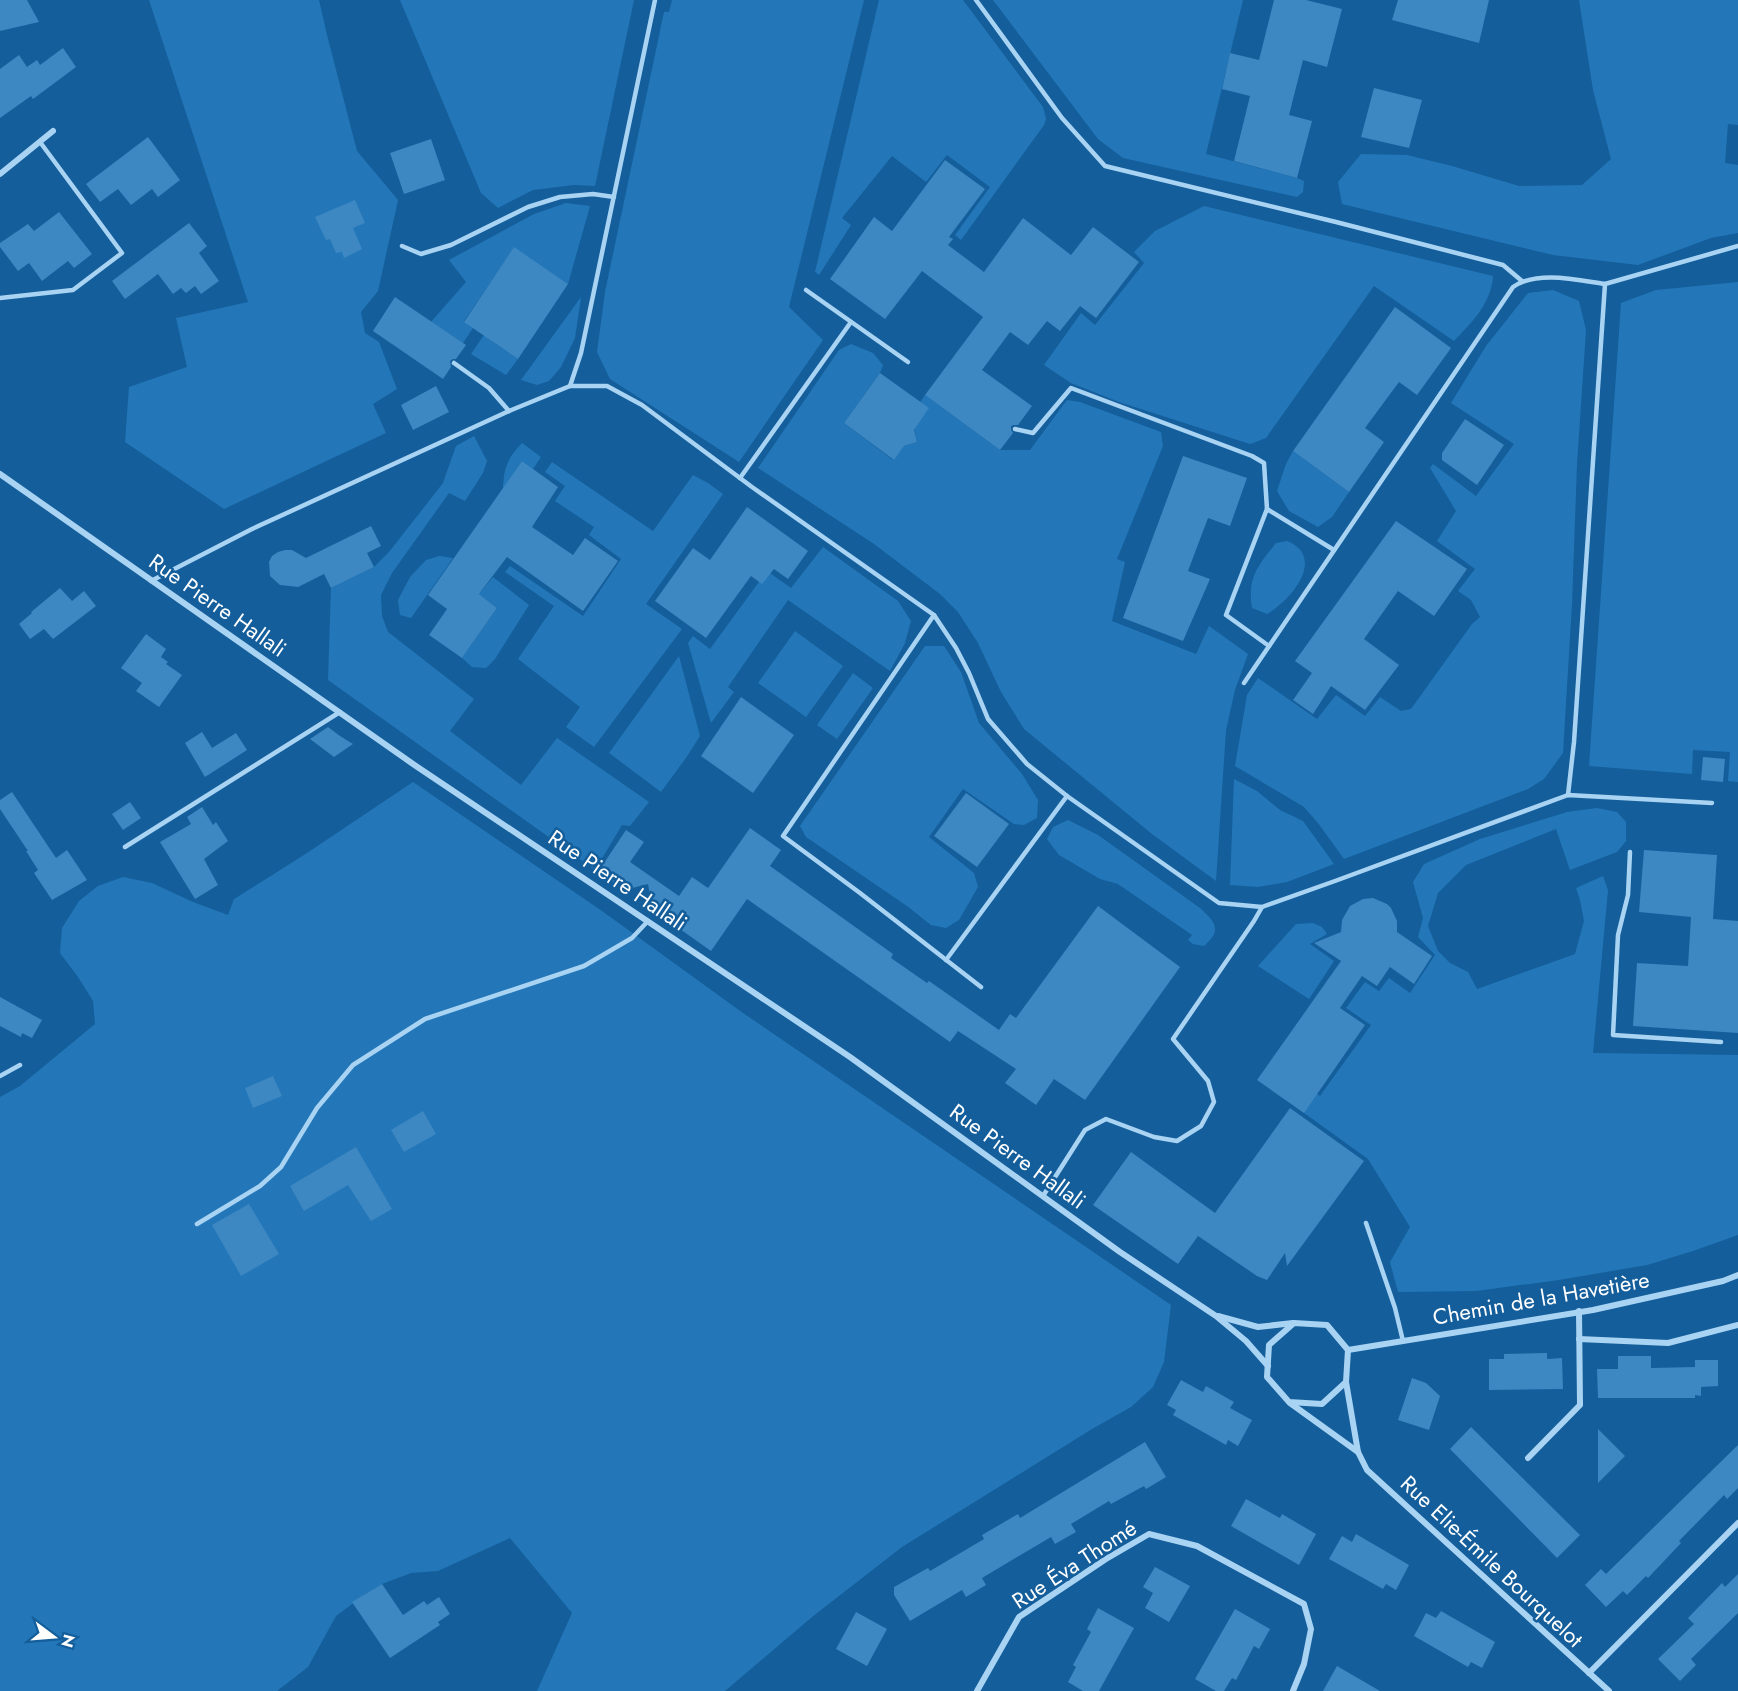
<svg xmlns="http://www.w3.org/2000/svg" width="1738" height="1691" font-family="Jost,sans-serif">
<style>
.green{fill:#2377b8}
.building{fill:#3d87c2}
.lines{fill:none;stroke-linecap:round;stroke-linejoin:round}
.service{stroke:#a9d3f3;stroke-width:4.5}
.minor{stroke:#a9d3f3;stroke-width:6}
.labels{text-anchor:middle;dominant-baseline:central;stroke-width:5;stroke-linejoin:round;paint-order:stroke}
.street-label{font-size:22px;fill:#fff;stroke:#145e9b}
</style>
<rect width="100%" height="100%" fill="#145e9b"/>
<g class="green">
<path d="M149,0H319L327,35L357,151L398,200L378,291L361,312L365,333L379,342L397,389L373,404L386,433L224,509L125,442L129,387L187,367L176,318L248,302Z"/>
<path d="M400,0H634L595,186L574,185L533,190L498,208L481,193Z"/>
<path d="M672,0H864L789,307L823,340L739,462L610,379L597,352L605,292L664,12H669Z"/>
<path d="M879,0H963L1043,107L1046,119L1044,125L961,240L955,235L990,187L947,155L926,182L892,156L842,218L851,225L819,275L815,272Z"/>
<path d="M993,0H1243L1206,154L1297,178L1304,181L1303,192L1297,197L1123,158L1098,139Z"/>
<path d="M1579,0H1738V125L1728,124L1725,163L1738,165V233L1711,238L1638,265L1553,255L1342,204L1338,182L1361,154L1407,155L1452,166L1519,186L1582,185L1611,159L1593,90Z"/>
<path d="M566,203L590,206L568,284L514,248L464,321L473,328L463,343L431,322L466,282L449,260L534,214Z"/>
<path d="M1204,206L1493,276C1491,304 1472,322 1454,341L1374,286L1266,438L1250,444L1119,402L1071,383L1044,365L1081,313L1095,325L1144,263L1134,252L1155,231Z"/>
<path d="M1738,282V782L1728,781L1730,752L1693,750L1692,774L1589,766L1621,303L1656,290Z"/>
<path d="M1553,290L1579,301L1586,330L1577,464L1572,604L1563,753L1544,779L1528,789L1344,859L1318,823L1304,807L1235,766L1247,695L1258,678L1317,719L1336,695L1365,716L1380,697L1401,711L1411,709L1472,624L1480,617L1471,600L1458,591L1475,569L1437,541L1456,511L1430,468L1433,464L1476,496L1514,444L1451,403L1486,346L1528,293Z"/>
<path d="M581,297L575,338L561,367L549,381L537,385L521,380Z"/>
<path d="M486,332L493,342L518,359L506,375L471,354Z"/>
<path d="M851,344L873,353L883,365L880,373L844,423L893,460L904,446L917,442C912,421 912,413 925,395L1000,450H1030L1067,400L1080,402L1161,432L1163,446L1117,559L1125,562L1112,621L1196,654L1209,626L1248,654L1235,690L1226,730L1216,881L1152,834L1024,729L1001,692L978,643L958,612L940,594L874,544L758,468L839,350Z"/>
<path d="M474,436L487,461L483,473L465,501L449,493L392,573L381,595L382,616L388,632L474,699L450,731L521,785L557,738L649,802L630,826L622,825L595,870L328,680L331,588L374,567L389,552L443,483L456,446Z"/>
<path d="M522,443L541,457L533,469L522,461L503,489C504,467 507,459 522,443Z"/>
<path d="M1293,451L1349,492L1332,517L1318,527L1289,511L1277,491L1286,464Z"/>
<path d="M552,462L653,531L693,475L708,483L723,494L646,604L682,629L594,747L566,727L580,707L518,659L554,606L505,572L510,566L583,616L621,559L589,535L594,527L555,501L565,486L545,472Z"/>
<path d="M1287,541C1327,557 1291,601 1267,614L1252,608C1247,577 1258,566 1276,543Z"/>
<path d="M823,547L898,601L911,621L905,643L890,671L788,600L728,687L734,692L711,723L688,643L693,636L710,649L767,571L791,588Z"/>
<path d="M439,556L453,558L411,618L400,615L398,600L410,577L426,560Z"/>
<path d="M493,577L529,605L495,659L486,668L472,667L462,658L497,608L479,594Z"/>
<path d="M795,631L843,666L806,717L758,683Z"/>
<path d="M925,646H944L961,672L979,723L1022,774L1038,800L1037,818L1024,825L1014,824L963,789L929,837L974,873L978,887L959,920L946,928L931,925L907,906L806,837L800,826Z"/>
<path d="M679,656L700,736L688,755L661,792L609,753Z"/>
<path d="M853,673L873,688L837,739L817,725Z"/>
<path d="M1234,779L1257,791L1280,810L1303,821L1334,864L1287,882L1258,887L1230,885Z"/>
<path d="M413,782L602,911L743,1013L1171,1305L1164,1362L1153,1387L1131,1407L1092,1429L902,1547L812,1617L725,1691H537L572,1613L510,1538L438,1571L411,1573L382,1584L364,1595L336,1616L308,1667L277,1691H0V1097L20,1086L95,1024L93,1001L78,977L60,953L62,928L79,901L98,886L123,877L152,883L193,902L228,915L234,899L307,853Z"/>
<path d="M1597,808L1617,812L1626,822V841L1617,852L1570,870L1556,829L1466,865L1438,893L1428,926L1438,951L1450,963L1468,972L1477,989L1575,954L1584,921L1580,900L1576,888L1603,876L1608,890L1593,1053L1738,1055V1235L1693,1251L1647,1265L1559,1280L1476,1291L1398,1292L1390,1262L1410,1227L1368,1159L1293,1105L1306,1086L1320,1096L1371,1025L1346,1008L1365,982L1379,991L1389,978L1410,993L1435,955L1418,937L1423,918L1413,882L1424,864L1480,839L1567,812Z"/>
<path d="M1068,820L1098,835L1200,908C1215,922 1223,930 1204,946L1193,944L1188,940L1192,935L1118,884L1100,879L1059,855L1047,839L1053,827Z"/>
<path d="M1313,923L1322,927L1327,934L1310,944L1334,961L1309,999L1258,966L1296,924Z"/>
</g>
<g class="building">
<path d="M0,0H27L39,22L0,31Z"/>
<path d="M1274,0H1306L1342,9L1327,67L1303,60L1289,115L1312,121L1297,178L1234,161L1250,96L1222,89L1230,53L1259,60Z"/>
<path d="M1398,0H1489L1479,43L1392,20Z"/>
<path d="M63,48L76,67L33,99L31,96L0,118V69L19,55L27,67L37,60L40,65Z"/>
<path d="M1374,88L1422,100L1409,148L1361,137Z"/>
<path d="M148,137L180,180L158,197L152,189L131,205L118,189L100,202L86,184Z"/>
<path d="M431,139L445,180L404,194L390,153Z"/>
<path d="M945,160L985,189L949,237L953,239L948,245L984,272L1023,218L1071,255L1093,227L1139,262L1096,318L1080,306L1060,331L1047,321L1028,345L1010,332L982,370L1032,406L1018,425H1014L1011,426V430L1013,433L1000,450L925,395L983,317L922,271L885,319L830,279L874,217L892,231Z"/>
<path d="M355,200L365,223L353,228L362,249L344,258L342,252L336,253L330,239L326,240L315,217Z"/>
<path d="M59,212L92,254L74,268L68,261L42,281L29,263L18,271L0,247V243L28,224L34,231Z"/>
<path d="M189,223L207,246L199,253L219,281L201,294L195,286L186,293L181,288L173,294L158,274L125,299L112,281Z"/>
<path d="M514,247L568,284L518,359L464,322Z"/>
<path d="M395,297L466,345L456,359H453L450,361L451,367L443,379L373,331Z"/>
<path d="M1395,307L1451,348L1417,395L1399,382L1365,428L1384,442L1349,492L1293,451Z"/>
<path d="M880,373L929,408L914,430L917,442L904,446L894,460L844,423Z"/>
<path d="M436,386L449,412L413,430L401,405Z"/>
<path d="M1465,419L1504,445L1477,485L1442,460V453Z"/>
<path d="M1183,456L1247,478L1230,526L1208,518L1188,571L1210,579L1183,641L1123,618Z"/>
<path d="M522,461L558,487L532,527L573,555L585,538L618,561L583,611L507,557L479,594L497,608L462,658L429,635L447,609L428,595Z"/>
<path d="M747,507L808,551L788,579L774,569L762,584L751,576L706,638L655,601L693,548L710,560Z"/>
<path d="M1396,521L1467,569L1434,616L1398,591L1364,639L1399,665L1365,710L1331,686L1313,714L1293,700L1312,673L1295,661Z"/>
<path d="M371,526L381,546L367,553L374,567L331,588L324,574L298,587L280,585L270,576L269,562L272,556L278,552L285,550H292L306,558Z"/>
<path d="M60,588L72,601L84,591L96,606L53,639L44,629L30,639L19,624L32,613L31,612Z"/>
<path d="M146,634L166,649L161,657L168,662L166,664L182,675L159,707L136,691L142,683L121,668Z"/>
<path d="M741,697L794,735L753,793L701,756Z"/>
<path d="M328,727L340,736L353,744L334,757L310,739Z"/>
<path d="M202,732L212,748L236,733L247,750L205,777L185,743Z"/>
<path d="M1703,757L1725,759L1723,782L1701,780Z"/>
<path d="M12,792L56,858L67,850L87,880L52,900L34,873L38,870L26,851H28L0,809V800Z"/>
<path d="M966,793L1009,824L977,867L934,836Z"/>
<path d="M130,802L141,818L123,830L112,814Z"/>
<path d="M202,807L213,825L216,822L228,841L204,859L218,885L195,899L160,842L191,824L187,817Z"/>
<path d="M750,828L781,850L770,866L893,954L891,958L927,983L929,981L999,1030L1010,1014L1016,1018L1098,906L1180,967L1085,1100L1054,1079L1036,1105L1005,1083L1016,1069L958,1031L950,1042L747,899L711,951L653,910L648,884L624,890L598,872L626,830L644,842L630,862L679,896L692,877L708,888Z"/>
<path d="M1644,850L1717,855L1713,919L1738,921V1033L1633,1026L1637,963L1688,966L1691,917L1639,912Z"/>
<path d="M1373,898L1387,904L1391,908L1397,921V932L1432,956L1414,984L1390,967L1377,986L1362,976L1340,1008L1365,1025L1304,1113L1257,1080L1341,961L1314,943L1341,932L1342,920L1350,906L1363,899Z"/>
<path d="M0,997L42,1020L32,1038L22,1033L21,1037L0,1026Z"/>
<path d="M273,1076L282,1096L253,1108L245,1088Z"/>
<path d="M1290,1108L1364,1161L1287,1266L1285,1253L1267,1280L1257,1276L1198,1236L1178,1264L1093,1205L1131,1152L1215,1213Z"/>
<path d="M423,1111L436,1134L404,1152L391,1130Z"/>
<path d="M356,1147L392,1209L371,1221L348,1185L304,1211L290,1186Z"/>
<path d="M249,1204L279,1254L241,1276L212,1225Z"/>
<path d="M1547,1353V1359L1562,1358L1563,1389L1489,1390V1359H1504V1354Z"/>
<path d="M1618,1356H1651V1368L1695,1367V1360H1718V1386L1701,1387V1396L1695,1395V1398H1598L1597,1369H1618Z"/>
<path d="M1412,1378L1426,1383L1440,1396L1429,1430L1398,1420Z"/>
<path d="M1181,1380L1203,1392L1206,1386L1234,1402L1230,1408L1252,1420L1238,1446L1228,1440L1226,1445L1173,1415L1176,1410L1167,1405Z"/>
<path d="M1471,1427L1580,1535L1557,1558L1450,1449Z"/>
<path d="M1598,1429L1625,1456L1598,1483Z"/>
<path d="M1145,1442L1166,1477L1146,1489L1144,1486L1111,1504L1109,1501L1071,1524L1076,1532L1055,1544L1051,1537L982,1578L986,1585L966,1597L962,1590L910,1621L894,1595V1587L928,1568L930,1571L984,1539L982,1535L1018,1514L1020,1518Z"/>
<path d="M1738,1445V1488L1727,1499L1724,1495L1679,1541L1681,1543L1648,1578L1646,1576L1627,1595L1623,1591L1606,1607L1585,1585L1601,1569L1606,1574Z"/>
<path d="M1246,1499L1280,1518L1282,1514L1316,1534L1299,1565L1231,1526Z"/>
<path d="M1356,1534L1409,1565L1396,1590L1386,1584L1383,1589L1329,1559L1342,1536L1352,1542Z"/>
<path d="M1155,1567L1190,1586L1169,1622L1145,1608L1153,1593L1143,1587Z"/>
<path d="M1738,1574V1613L1691,1659L1696,1665L1680,1681L1658,1659L1694,1624L1688,1618L1722,1583L1725,1587Z"/>
<path d="M382,1584L403,1615L424,1601L427,1605L439,1597L450,1614L438,1622L440,1625L390,1658L352,1602Z"/>
<path d="M1098,1608L1134,1628L1099,1691H1083L1068,1682L1076,1667L1073,1665L1091,1632L1087,1629Z"/>
<path d="M1235,1609L1270,1629L1259,1649L1254,1646L1236,1680L1232,1678L1224,1691H1216L1195,1679Z"/>
<path d="M1441,1611L1495,1642L1482,1668L1471,1662L1468,1667L1414,1636L1426,1613L1436,1618Z"/>
<path d="M856,1612L887,1629L867,1666L836,1649Z"/>
<path d="M1337,1666L1380,1691H1323Z"/>
</g>
<g class="lines">
<g class="service">
<path d="M976,0L1062,118L1105,166L1336,222L1503,265L1522,281"/>
<path d="M402,246L421,254L451,245L528,207L560,197L593,194L614,197"/>
<path d="M806,290L908,362"/>
<path d="M0,298L73,290L122,253L40,142"/>
<path d="M454,363L489,388L509,411"/>
<path d="M570,386L581,353L655,0"/>
<path d="M1015,429L1033,433L1071,388L1252,456L1264,463L1267,509"/>
<path d="M740,478L851,322"/>
<path d="M151,581L252,529L509,411L570,386H607L642,405L752,487L934,615L956,648L969,673L988,719L1027,764L1067,796L1219,903L1262,907L1335,881L1568,795L1712,803"/>
<path d="M934,615L783,836L860,893L981,987"/>
<path d="M1269,646L1226,615L1267,509L1334,550"/>
<path d="M1244,683L1513,287C1537,270 1578,280 1605,284"/>
<path d="M1568,795L1574,742L1605,284L1738,246"/>
<path d="M125,847L340,712"/>
<path d="M1630,852L1628,895L1618,935L1613,1035L1721,1042"/>
<path d="M946,960L1067,796"/>
<path d="M0,1076L20,1065"/>
<path d="M1043,1196L1085,1130L1106,1119L1154,1137L1177,1141L1201,1126L1214,1102L1208,1081L1173,1039L1254,921L1262,907"/>
<path d="M1366,1223L1395,1308L1403,1341"/>
<path d="M197,1224L260,1186L281,1167L317,1108L353,1065L425,1019L584,966L632,938L648,921"/>
</g>
<g class="minor">
<path d="M0,174L53,131"/>
<path d="M0,474L413,764L850,1057L1120,1252L1216,1316L1246,1341L1268,1366"/>
<path d="M1218,1316L1258,1327L1293,1323"/>
<path d="M1294,1323L1327,1325L1348,1350L1346,1382L1322,1404L1289,1402L1267,1377L1269,1345Z"/>
<path d="M1579,1339L1668,1343L1738,1325"/>
<path d="M1348,1350L1593,1310L1723,1281L1738,1275"/>
<path d="M1346,1382L1358,1452L1367,1470L1609,1691"/>
<path d="M1290,1403L1358,1452"/>
<path d="M1528,1458L1580,1405L1579,1311"/>
<path d="M1589,1673L1738,1523"/>
<path d="M977,1691L1019,1617L1106,1559L1149,1534L1197,1546L1304,1604L1311,1629L1304,1664L1293,1691"/>
</g>
</g>
<g class="labels">
<g class="street-label">
<text transform="translate(218 605) rotate(35)">Rue Pierre Hallali</text>
<text transform="translate(618 880) rotate(34)">Rue Pierre Hallali</text>
<text transform="translate(1018 1156) rotate(36)">Rue Pierre Hallali</text>
<text transform="translate(1541 1298) rotate(-10)">Chemin de la Havetière</text>
<text transform="translate(1492 1561) rotate(43)">Rue Elie-Émile Bourquelot</text>
<text transform="translate(1074 1564) rotate(-33)">Rue Éva Thomé</text>
</g>
</g>
<g transform="translate(54 1637) rotate(106)" stroke="#145e9b" stroke-width="4.5" paint-order="stroke">
<path d="M0-4.5L10 22L0 15L-10 22Z" fill="#ffffff"/>
<text y="-9" font-size="16" font-weight="bold" text-anchor="middle" fill="#ffffff">N</text>
</g>
</svg>
